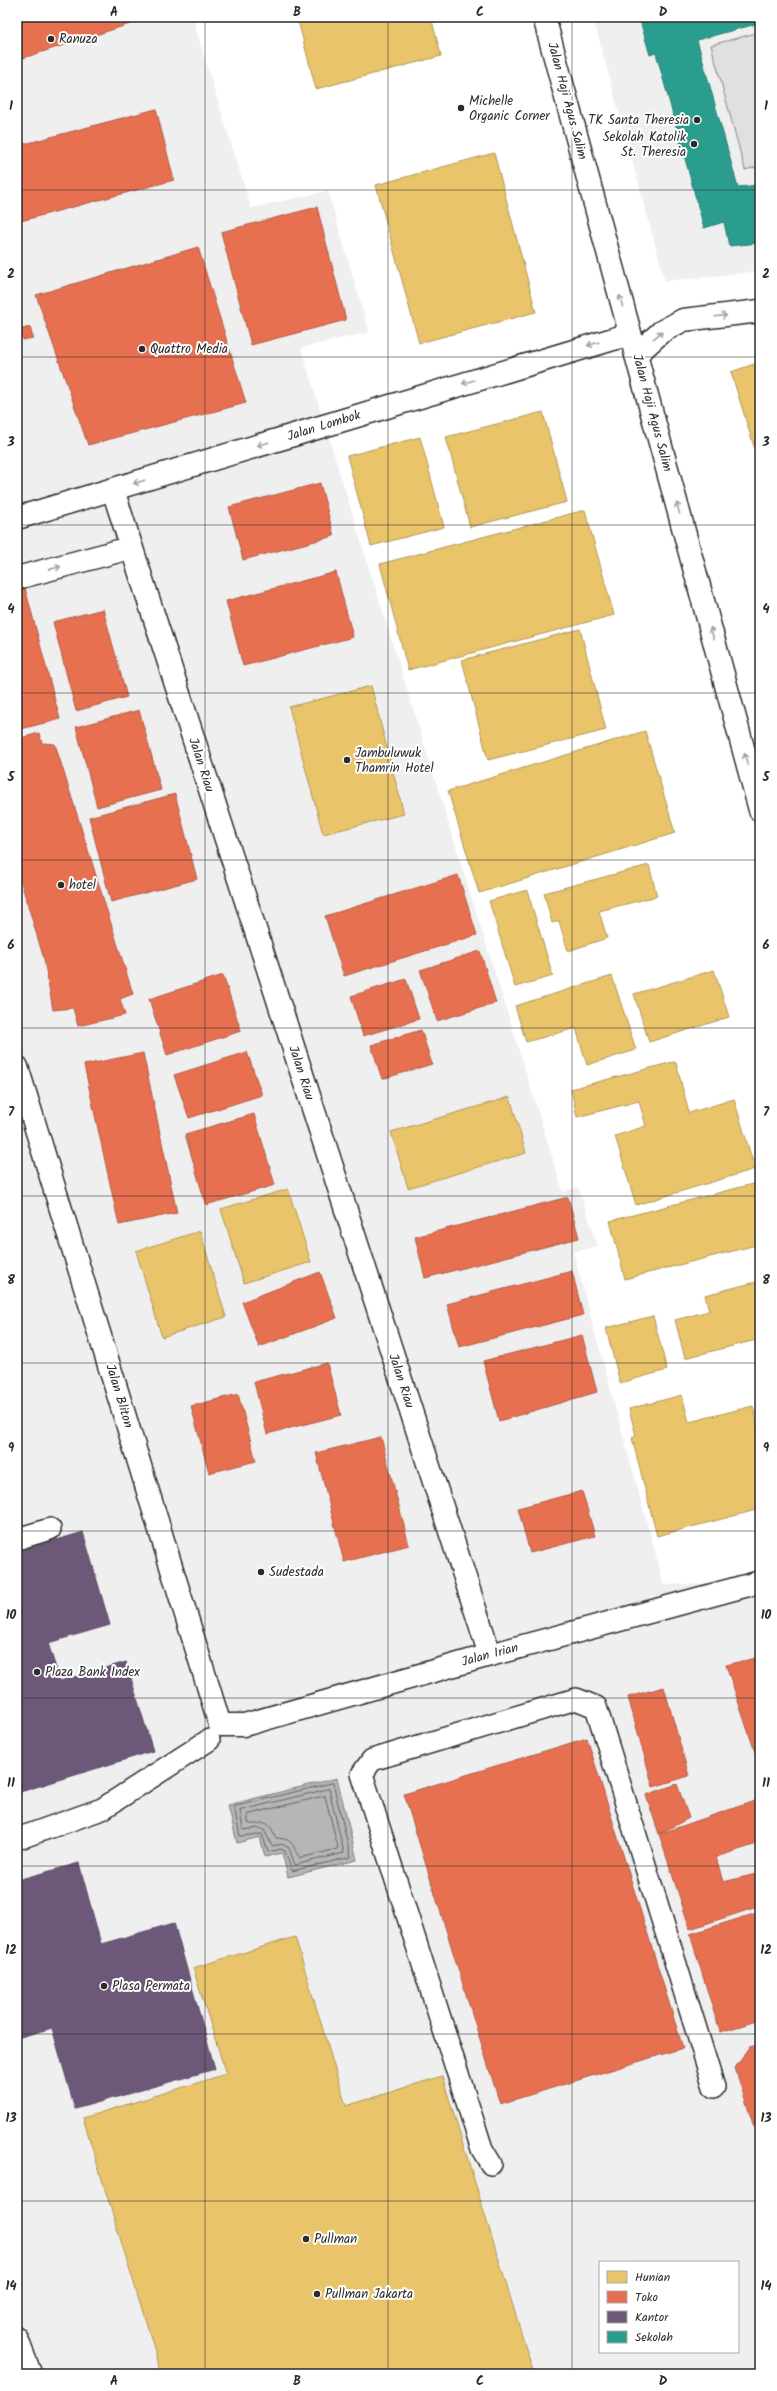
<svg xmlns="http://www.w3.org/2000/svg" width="777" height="2391" font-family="Kalam,sans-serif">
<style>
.built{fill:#efefef;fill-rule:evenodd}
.green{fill:#e0e0e0;stroke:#868686}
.water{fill:#b6b6b6;stroke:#7e7e7e}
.homes{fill:#e9c46a;stroke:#b09657}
.shops{fill:#e76f51;stroke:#af5b46}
.offices{fill:#6d597a;stroke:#594b62}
.schools{fill:#2a9d8f;stroke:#2a7b71}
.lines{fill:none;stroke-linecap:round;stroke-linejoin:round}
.shore{stroke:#636363;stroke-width:1}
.service-casing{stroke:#2b2b2b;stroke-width:24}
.minor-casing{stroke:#2b2b2b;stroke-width:25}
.tertiary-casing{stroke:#2b2b2b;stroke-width:25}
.service{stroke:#fff;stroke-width:21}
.minor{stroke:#fff;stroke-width:22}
.tertiary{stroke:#fff;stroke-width:22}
.oneway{stroke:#a0a0a0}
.grid{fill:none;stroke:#2b2b2b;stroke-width:1;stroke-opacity:0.55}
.poi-dot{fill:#2b2b2b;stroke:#fff;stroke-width:1.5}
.labels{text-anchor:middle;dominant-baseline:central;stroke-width:4;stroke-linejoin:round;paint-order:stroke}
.poi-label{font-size:13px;fill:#2b2b2b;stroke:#fff;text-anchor:start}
.street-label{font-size:13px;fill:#2b2b2b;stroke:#fff}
.neatline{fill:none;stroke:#2b2b2b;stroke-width:1.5}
.grid-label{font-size:13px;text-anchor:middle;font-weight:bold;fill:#2b2b2b}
</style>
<rect width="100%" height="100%" fill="#fff"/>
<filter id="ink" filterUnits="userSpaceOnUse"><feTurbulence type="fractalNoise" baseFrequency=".025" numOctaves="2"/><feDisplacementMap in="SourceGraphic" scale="8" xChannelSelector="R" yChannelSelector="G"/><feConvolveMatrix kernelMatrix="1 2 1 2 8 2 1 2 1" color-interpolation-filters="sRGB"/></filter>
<g filter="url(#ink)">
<g class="built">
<path d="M17,17H192L251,208L328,191L369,332L301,348L563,1192L578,1187L598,1246L573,1252L664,1585L760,1582V2374H17ZM600,2262H738V2352H600Z"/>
<path d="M593,17H760V271L665,281Z"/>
</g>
<path class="green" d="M760,32V166L745,170L711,45Z"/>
<path class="water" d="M337,1778L357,1860L288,1877L282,1853L265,1857L260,1837L237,1843L228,1805Z"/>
<g class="homes">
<path d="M297,17H431L441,56L316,89Z"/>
<path d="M494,153L536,312L419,343L376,185Z"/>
<path d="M760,362V466L731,372Z"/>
<path d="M543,412L567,502L470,527L446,437Z"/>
<path d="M420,437L444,527L371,546L347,456Z"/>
<path d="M585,510L614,615L408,670L380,564Z"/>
<path d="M580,629L606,730L488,760L462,660Z"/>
<path d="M371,686L404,814L323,834L289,707Z"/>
<path d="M645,731L675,833L479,893L448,791Z"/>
<path d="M649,865L657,896L599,911L607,938L568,951L559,921L552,923L544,893Z"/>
<path d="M527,890L553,976L515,987L489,901Z"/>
<path d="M714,970L729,1017L649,1042L634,994Z"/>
<path d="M612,976L636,1050L587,1065L576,1028L526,1042L515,1006Z"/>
<path d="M673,1062L676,1063L689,1113L734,1099L755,1169L636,1205L615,1136L646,1126L639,1101L577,1117L571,1089Z"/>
<path d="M510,1097L526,1153L408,1188L391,1132Z"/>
<path d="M760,1182V1244L625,1279L610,1221Z"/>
<path d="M288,1189L311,1262L244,1283L221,1209Z"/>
<path d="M200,1231L226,1317L162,1337L136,1251Z"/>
<path d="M760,1281V1339L685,1358L675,1320L709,1311L705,1295Z"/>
<path d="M653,1316L667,1370L620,1383L606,1328Z"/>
<path d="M682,1395L689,1422L753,1406L760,1434V1509L657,1536L632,1438L636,1436L629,1409Z"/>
<path d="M295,1937L346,2106L442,2076L534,2374H162L83,2118L226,2074L193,1968Z"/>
</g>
<g class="shops">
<path d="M17,17H152L17,60Z"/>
<path d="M156,109L174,180L17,222V146Z"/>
<path d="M317,207L346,320L251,345L221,232Z"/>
<path d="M198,247L246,403L88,445L36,295Z"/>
<path d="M30,327L33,338L23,340L19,330Z"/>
<path d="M320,483L334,536L243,560L229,507Z"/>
<path d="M336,572L353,637L243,666L226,601Z"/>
<path d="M24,584L60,719L17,730V586Z"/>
<path d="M103,609L127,697L76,711L53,622Z"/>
<path d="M139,710L161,790L97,807L76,727Z"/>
<path d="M39,733L42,743L55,744L133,994L120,999L125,1015L78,1026L73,1008L53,1010L44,959L17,869V739Z"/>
<path d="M175,794L197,879L111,902L89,817Z"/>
<path d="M458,875L477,935L344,976L325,916Z"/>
<path d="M480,951L496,1003L437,1021L420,970Z"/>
<path d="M223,975L241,1031L167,1055L149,999Z"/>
<path d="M406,979L419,1019L363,1036L351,996Z"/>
<path d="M421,1030L432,1064L382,1079L371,1045Z"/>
<path d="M247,1052L262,1095L189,1118L174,1075Z"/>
<path d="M143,1053L177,1213L119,1225L84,1065Z"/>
<path d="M254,1114L275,1185L206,1205L185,1134Z"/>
<path d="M568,1197L579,1238L425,1278L415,1237Z"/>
<path d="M572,1271L583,1315L459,1347L447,1304Z"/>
<path d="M320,1272L337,1318L259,1347L242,1302Z"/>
<path d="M582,1335L597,1392L499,1421L483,1361Z"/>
<path d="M327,1363L341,1415L267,1434L254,1382Z"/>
<path d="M238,1394L256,1461L209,1473L191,1406Z"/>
<path d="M381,1437L409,1545L344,1562L316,1453Z"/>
<path d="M582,1491L595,1536L530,1553L518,1508Z"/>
<path d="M760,1657V1763L759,1764L726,1665Z"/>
<path d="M664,1687L689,1776L653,1787L628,1697Z"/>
<path d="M587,1738L683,2048L500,2104L404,1794Z"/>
<path d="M677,1784L689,1818L659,1834L646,1795Z"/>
<path d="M760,1799V1843L716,1857L723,1882L756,1874L760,1885V1906L690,1929L659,1834Z"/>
<path d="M760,1912V2020L720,2032L690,1934Z"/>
<path d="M760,2044V2125L754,2127L735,2068L750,2047Z"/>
</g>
<g class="offices">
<path d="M83,1532L110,1625L48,1643L60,1681L126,1662L153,1751L17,1793V1552Z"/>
<path d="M79,1863L101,1944L174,1923L215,2069L75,2109L52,2028L17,2038V1880Z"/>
</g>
<path class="schools" d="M639,17H760V23L697,40L738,187L760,185V243L729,246L724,222L704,228L656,53L650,55Z"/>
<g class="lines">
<g class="shore">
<path d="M333,1783L351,1857L292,1871L285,1851L281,1849L268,1852L262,1834L240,1836L234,1807Z"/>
<path d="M329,1789L344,1853L295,1865L289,1848L282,1844L272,1846L264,1830L259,1828L243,1830L240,1811Z"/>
<path d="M325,1796L338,1847L337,1849L300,1858C291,1845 295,1839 276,1838C266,1813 262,1828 248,1823V1815Z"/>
</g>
<defs>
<g id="service">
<path d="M17,1539L50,1529"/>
<path d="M17,1839L102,1809L209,1740"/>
<path d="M491,2164L482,2149L362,1774L372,1760L576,1699L596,1707L714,2087"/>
<path d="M17,2338L31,2374"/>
</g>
<g id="minor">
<path d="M636,355L661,332L683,320L760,311"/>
<path d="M113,490L490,1655"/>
<path d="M17,518L630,334"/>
<path d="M17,578L130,548"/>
<path d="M17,1067L220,1725H244L490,1655L760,1582"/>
</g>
<path id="tertiary" d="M544,17L760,810"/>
</defs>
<use href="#service" class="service-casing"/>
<use href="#minor" class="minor-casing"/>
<use href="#tertiary" class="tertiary-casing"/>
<use href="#service" class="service"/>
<use href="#minor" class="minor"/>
<use href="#tertiary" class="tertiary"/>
</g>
<defs><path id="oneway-shaft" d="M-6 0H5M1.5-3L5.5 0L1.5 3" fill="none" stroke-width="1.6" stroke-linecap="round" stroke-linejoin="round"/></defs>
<g class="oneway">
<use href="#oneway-shaft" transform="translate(621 301) rotate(-105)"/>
<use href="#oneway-shaft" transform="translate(721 316) rotate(-7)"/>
<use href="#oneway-shaft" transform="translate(658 335) rotate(-41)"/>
<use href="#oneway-shaft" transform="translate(593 344) rotate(164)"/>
<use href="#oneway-shaft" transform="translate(468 382) rotate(163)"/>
<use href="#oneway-shaft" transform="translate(263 444) rotate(163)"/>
<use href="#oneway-shaft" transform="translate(139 482) rotate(163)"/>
<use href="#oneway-shaft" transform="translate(678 508) rotate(-105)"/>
<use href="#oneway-shaft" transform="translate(55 568) rotate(-15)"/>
<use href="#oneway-shaft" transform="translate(712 633) rotate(-105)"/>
<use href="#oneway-shaft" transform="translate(746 759) rotate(-105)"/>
</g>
</g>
<path class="grid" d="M205,17V2374M388,17V2374M572,17V2374M17,190H760M17,357H760M17,525H760M17,693H760M17,860H760M17,1028H760M17,1196H760M17,1363H760M17,1531H760M17,1698H760M17,1866H760M17,2034H760M17,2201H760"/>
<g class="poi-dot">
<circle cx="51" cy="39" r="4"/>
<circle cx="461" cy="108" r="4"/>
<circle cx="697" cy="120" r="4"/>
<circle cx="694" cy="144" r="4"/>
<circle cx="142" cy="349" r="4"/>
<circle cx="347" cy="760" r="4"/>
<circle cx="61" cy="885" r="4"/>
<circle cx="261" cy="1572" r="4"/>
<circle cx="37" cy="1672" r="4"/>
<circle cx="104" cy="1986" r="4"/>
<circle cx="306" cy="2239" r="4"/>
<circle cx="317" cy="2294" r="4"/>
</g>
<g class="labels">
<g class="poi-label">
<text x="59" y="39">Ranuza</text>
<text x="469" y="101">Michelle<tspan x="469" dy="15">Organic Corner</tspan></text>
<text x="689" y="120" text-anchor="end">TK Santa Theresia</text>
<text x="686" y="137" text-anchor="end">Sekolah Katolik<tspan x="686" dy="15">St. Theresia</tspan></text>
<text x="150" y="349">Quattro Media</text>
<text x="355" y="753">Jambuluwuk<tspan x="355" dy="15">Thamrin Hotel</tspan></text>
<text x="69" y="885">hotel</text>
<text x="269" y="1572">Sudestada</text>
<text x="45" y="1672">Plaza Bank Index</text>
<text x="112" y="1986">Plasa Permata</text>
<text x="314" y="2239">Pullman</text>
<text x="325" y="2294">Pullman Jakarta</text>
</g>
<g class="street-label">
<text transform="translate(567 101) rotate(75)">Jalan Haji Agus Salim</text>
<text transform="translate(652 413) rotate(75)">Jalan Haji Agus Salim</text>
<text transform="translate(324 426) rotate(-17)">Jalan Lombok</text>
<text transform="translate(201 765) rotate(72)">Jalan Riau</text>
<text transform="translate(301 1073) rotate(72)">Jalan Riau</text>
<text transform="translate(401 1381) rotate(72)">Jalan Riau</text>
<text transform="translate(119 1396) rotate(73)">Jalan Bliton</text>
<text transform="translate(490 1655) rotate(-15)">Jalan Irian</text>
</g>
</g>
<rect width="777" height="2391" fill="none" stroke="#fff" stroke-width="44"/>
<rect x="599" y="2261" width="140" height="92" fill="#ffffff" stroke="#aaaaaa"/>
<rect x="607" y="2271" width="20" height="12" fill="#e9c46a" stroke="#aaaaaa"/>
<text x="635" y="2281" font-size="12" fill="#2b2b2b">Hunian</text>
<rect x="607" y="2291" width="20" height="12" fill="#e76f51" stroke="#aaaaaa"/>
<text x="635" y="2301" font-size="12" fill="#2b2b2b">Toko</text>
<rect x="607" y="2311" width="20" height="12" fill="#6d597a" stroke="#aaaaaa"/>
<text x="635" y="2321" font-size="12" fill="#2b2b2b">Kantor</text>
<rect x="607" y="2331" width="20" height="12" fill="#2a9d8f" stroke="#aaaaaa"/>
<text x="635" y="2341" font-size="12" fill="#2b2b2b">Sekolah</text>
<rect x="22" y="22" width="733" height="2347" class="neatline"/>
<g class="grid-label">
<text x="114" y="16">A</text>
<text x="297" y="16">B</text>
<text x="480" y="16">C</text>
<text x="663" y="16">D</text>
<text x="11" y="110">1</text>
<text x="766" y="110">1</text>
<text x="11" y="278">2</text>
<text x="766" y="278">2</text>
<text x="11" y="446">3</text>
<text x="766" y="446">3</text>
<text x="11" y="613">4</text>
<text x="766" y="613">4</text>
<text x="11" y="781">5</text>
<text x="766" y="781">5</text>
<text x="11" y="949">6</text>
<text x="766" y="949">6</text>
<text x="11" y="1116">7</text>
<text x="766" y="1116">7</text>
<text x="11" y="1284">8</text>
<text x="766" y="1284">8</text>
<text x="11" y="1452">9</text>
<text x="766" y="1452">9</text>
<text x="11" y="1619">10</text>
<text x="766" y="1619">10</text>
<text x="11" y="1787">11</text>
<text x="766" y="1787">11</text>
<text x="11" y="1954">12</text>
<text x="766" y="1954">12</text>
<text x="11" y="2122">13</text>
<text x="766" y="2122">13</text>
<text x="11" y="2290">14</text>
<text x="766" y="2290">14</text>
<text x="114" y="2385">A</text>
<text x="297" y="2385">B</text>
<text x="480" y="2385">C</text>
<text x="663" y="2385">D</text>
</g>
</svg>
